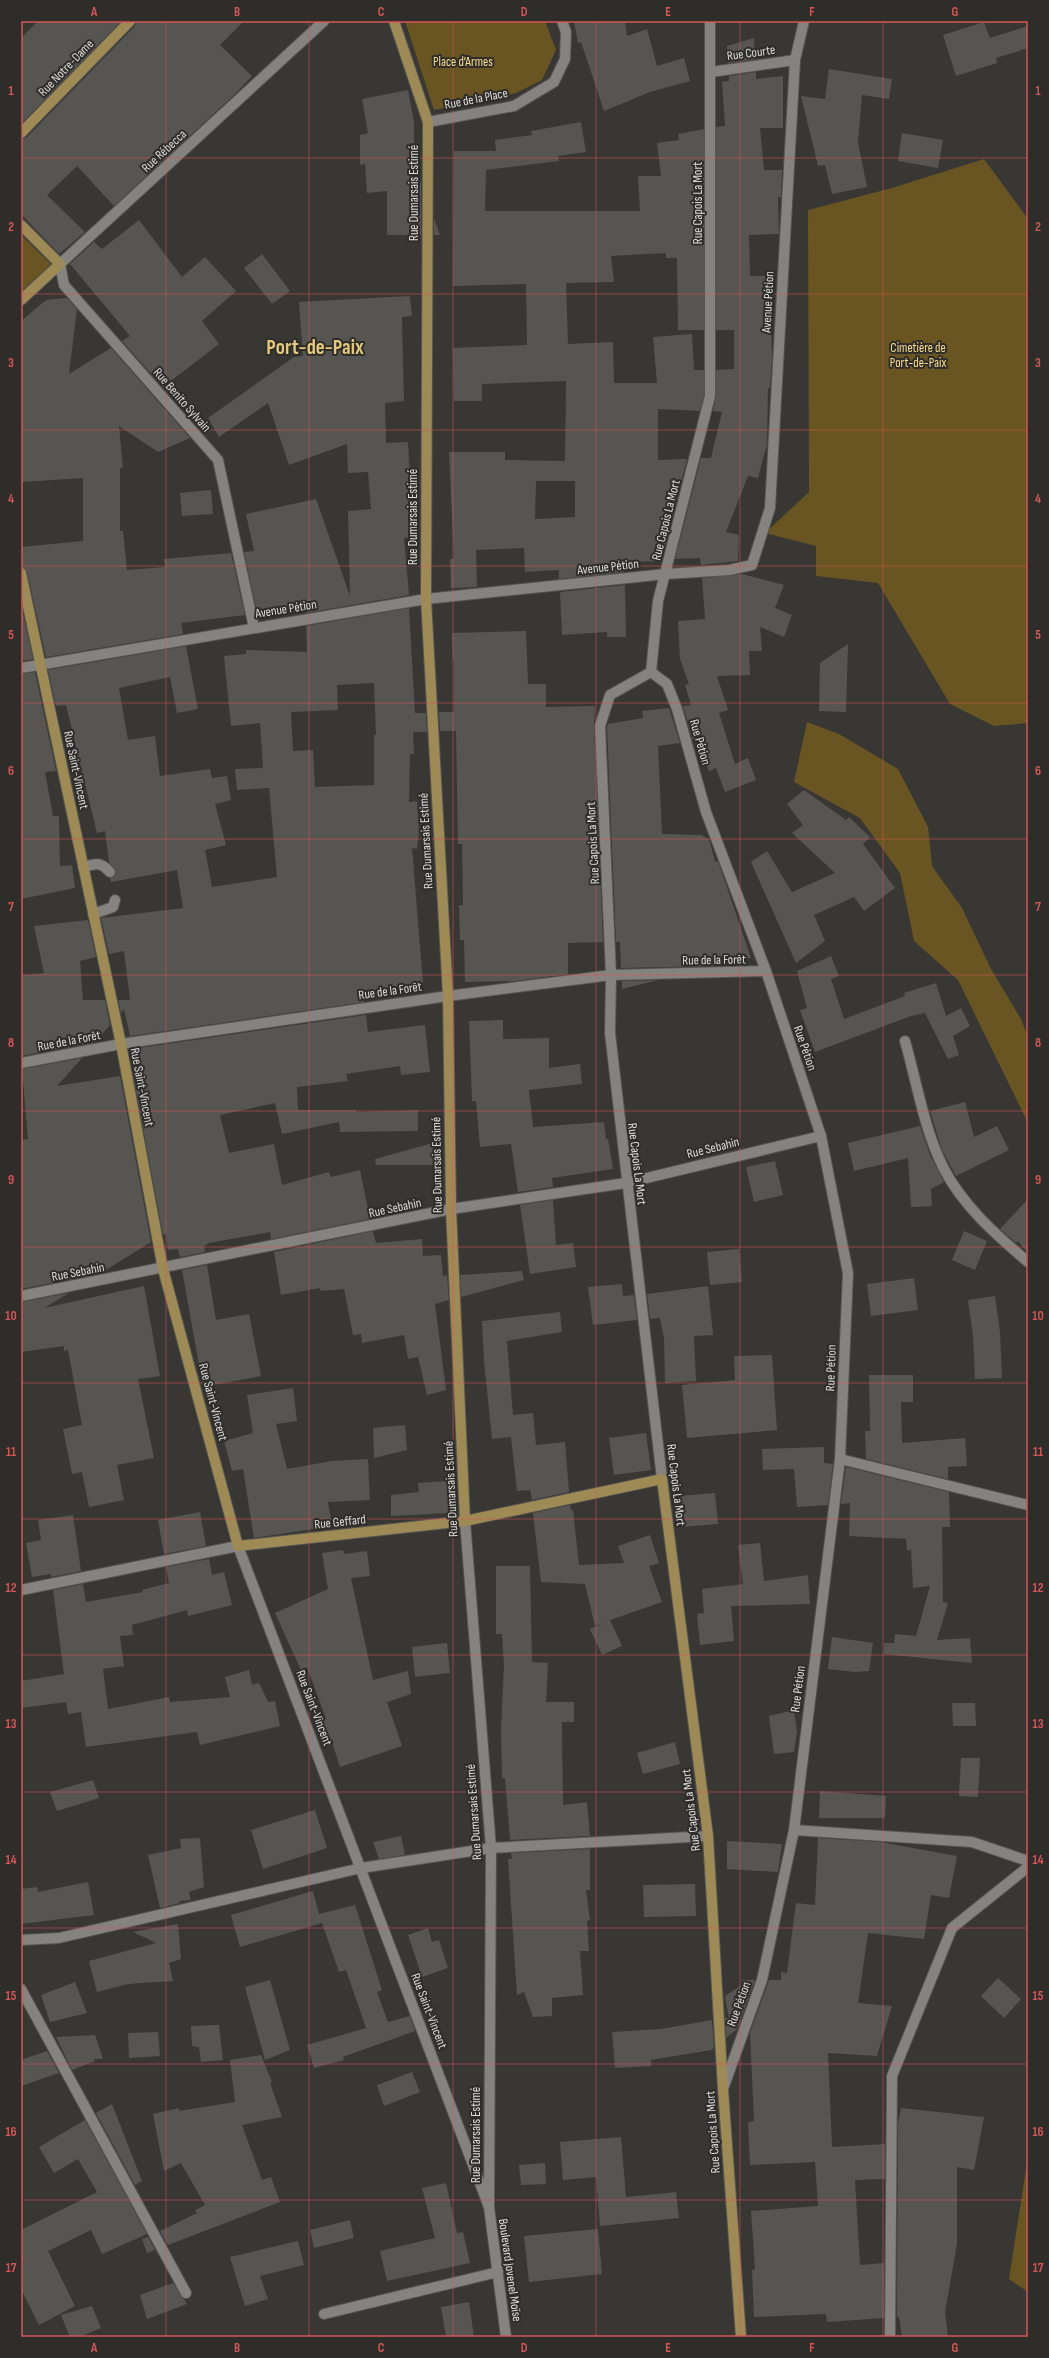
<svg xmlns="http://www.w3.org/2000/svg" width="1049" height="2358" font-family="'Sofia Sans Condensed',sans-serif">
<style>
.green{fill:#685522}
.building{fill:#575552;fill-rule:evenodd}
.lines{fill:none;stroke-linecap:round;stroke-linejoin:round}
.service-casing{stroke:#555451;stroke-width:12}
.minor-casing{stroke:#555451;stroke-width:12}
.primary-casing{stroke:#555451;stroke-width:12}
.service{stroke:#85837f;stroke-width:10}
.minor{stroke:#85837f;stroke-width:10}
.primary{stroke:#9e8a54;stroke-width:10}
.grid{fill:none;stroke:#d85555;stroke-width:1;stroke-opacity:0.55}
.labels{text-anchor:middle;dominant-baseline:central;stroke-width:4;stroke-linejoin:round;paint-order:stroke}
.street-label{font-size:13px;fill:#dedddb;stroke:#2e2d2a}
.park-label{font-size:13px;fill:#fcdd8c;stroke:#2e2d2a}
.town-label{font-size:21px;font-weight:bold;fill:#e5c87d;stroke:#2e2d2a}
.neatline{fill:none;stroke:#d85555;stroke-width:1.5}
.grid-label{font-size:13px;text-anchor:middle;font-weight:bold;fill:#d85555}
</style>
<rect width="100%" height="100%" fill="#393734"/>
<g class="green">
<path d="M405,21H545L556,50L542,80L516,93L434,110Z"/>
<path d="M984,159L1028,219V723L994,726L950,704L878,583L816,576V546L765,533L809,492L808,210L892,188Z"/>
<path d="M21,235L51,264L21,293Z"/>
<path d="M807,722L839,734L898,769L928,827L932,866L962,908L991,969L1021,1019L1028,1037V1123L958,980L914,941L900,873L860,818L794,782Z"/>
<path d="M1028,2156V2292L1009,2279Z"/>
</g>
<g class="building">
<path d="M38,21H121L21,124V38Z"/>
<path d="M136,21H244L220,45L252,76L234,95L114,206L77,166L47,195L85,232L59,254L21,214V139L26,138L135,26Z"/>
<path d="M574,21H625L627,36L647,29L657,66L684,58L690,81L650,92L604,111L581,42L578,43Z"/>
<path d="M984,22L990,38L1028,26V48L996,58L997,63L956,76L943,35Z"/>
<path d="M754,38L755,59L728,63L727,46Z"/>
<path d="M829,69L892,79L889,99L862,95L858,142L867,187L832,194L825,165L818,166L801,96L825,99Z"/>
<path d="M756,72V79L783,76V128H760L764,170H782L781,197H778L779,234L749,235L750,276H770L772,358L770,388H768L767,444L758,478L748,476L726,532L739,535L738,561L701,565L700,558L675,559L701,458H711L722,412L713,411L716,396V370L734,369V330H716V127L725,126L722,82L729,81V76Z"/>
<path d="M408,90L414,122V143L407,144L421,183V235H387V191L367,193L365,164L360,165V135L368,133L362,99Z"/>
<path d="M581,122L586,152L558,156L559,161L486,170L485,211H640L638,176H661L657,143L679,140L678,134L704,129V330H678L677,258H666V253L611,256L614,282L566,283L568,344L613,342L614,383H657L653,337L692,334L694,370H704V395L700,411L658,409V460L687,459L661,561L624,562V572L559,579V570L525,572L524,548L476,550L477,587L451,588L450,559H454L449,452H505V460L565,461L566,381L482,384V401H454L453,348L527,345L526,284L453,286L454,151H496L495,140L532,135L531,131ZM536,481H575V517L535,519Z"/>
<path d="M902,133L943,140L938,168L898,161Z"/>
<path d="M434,219L440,235H434Z"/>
<path d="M139,220L182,277L205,257L236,291L202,321L219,344L163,387L122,341L130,336L70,264L94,242L102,249Z"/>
<path d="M262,254L290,291L272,304L244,268Z"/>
<path d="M410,296L412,316L402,317L404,401L385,403L386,443L408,442L413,537L404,538L409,595L306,613L305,606L257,613L244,552L254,551L246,514L316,499L350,596L348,511L371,509L368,472L348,473L347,444L289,465L268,403L219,437L208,418L294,357L303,356L299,302Z"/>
<path d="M67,298L77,309L69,374L111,348L190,438L158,452L119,426L123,468H120V531H123L127,570L165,567L164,559L231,553L245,615L181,623L183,634L46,657L27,572L21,567V547L83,541V478L22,482L21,321L46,300Z"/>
<path d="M211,490L213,514L182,516L180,493Z"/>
<path d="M742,574L784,585L775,608L792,615L784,637L760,627L762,651H749L750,675L717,676L728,710L719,713L735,764L748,758L756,780L725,792L716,768L709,771L697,740H693L683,706L691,705L685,685L689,684L680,659L678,621L705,619L702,578Z"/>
<path d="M625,585L626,637H607V632L562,635L560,592Z"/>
<path d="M21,604L33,659L21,661Z"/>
<path d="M409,608L415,713H426L427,732H413L414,754H410L409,802L417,801L419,832L417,849L412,848L423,983L363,992L364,1002L130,1036L124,1009L121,1013L118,1000H130L124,951L109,954L101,918L183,908L177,870L111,882L110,878L115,876L116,871L109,862L105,831L97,833L66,705L56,706L48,670L186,646L198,709L177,713L170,677L119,688L128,740L155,736L160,776L210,769L212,778L227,776L231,800L215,804L226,845L205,850L212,887L277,877L269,788L237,790L235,769L263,768L260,723L231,726L224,656L246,654V650L307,652L306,626ZM374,683L376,735H374V785L315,787L313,750L293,751L291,712L338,710L337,685Z"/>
<path d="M526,631L528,684H546V707L595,706L594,726L603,942L568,943V974L516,981L465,982L464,940H460L459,905H463L462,844H458L456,731H440L439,712H454V660H453L452,633Z"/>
<path d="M848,644L846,712L819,711L820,663Z"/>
<path d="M35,672L56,771L45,772L53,816H59L60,866L72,865L75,888L21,899V674Z"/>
<path d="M669,708L680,743L658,746L662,834L701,835L709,839L715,862L718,861L751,958L712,966L621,968L620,942H616L607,727L608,724L643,718L642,711Z"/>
<path d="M804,790L846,820L849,817L870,837L863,844L895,888L864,911L854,897L814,915L825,941L796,963L751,862L767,851L792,892L835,873L792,833L803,825L787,804Z"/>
<path d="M88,920L96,957L80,961L83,1000H105L110,1025L95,1042L21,1056V975L44,973L34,926Z"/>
<path d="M831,956L839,976L831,979L844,1019L905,996L904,993L936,983L946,1016L961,1008L970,1026L953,1036L959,1055L948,1059L925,1013L911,1016L815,1052L800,1010L807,1008L797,971Z"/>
<path d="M658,980L622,989V981Z"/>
<path d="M366,1015L368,1032L425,1025L430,1072L401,1075L400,1066L346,1074L348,1081L297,1087L298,1110H356V1112L418,1110V1131L340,1132L339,1122L282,1134L275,1103L220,1115L229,1153L274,1144L282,1185L329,1172L331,1177L360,1170L370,1219L271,1239L270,1232L209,1243L204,1246L205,1252L180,1257L178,1249L168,1250L166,1233L163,1235L133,1074L137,1073L132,1049Z"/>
<path d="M503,1020V1039L549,1038V1068L580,1064L582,1084L529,1090L533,1127L604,1122L606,1139H608L613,1169L552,1178L553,1187L518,1192L511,1144L480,1147L476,1101H472L469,1021Z"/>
<path d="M82,1058L57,1086L120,1076L151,1242L101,1273L21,1289V1140L28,1139L22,1069Z"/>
<path d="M965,1102L974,1137L997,1126L1009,1150L956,1176L942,1150L930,1111Z"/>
<path d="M920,1126L930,1155L944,1182L931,1189L932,1206L911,1207L908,1158L854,1171L848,1143Z"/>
<path d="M440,1141L439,1165H376L375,1159Z"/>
<path d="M775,1161L783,1195L754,1202L746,1167Z"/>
<path d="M1028,1199V1253L1018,1241L1016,1243L1000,1229Z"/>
<path d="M553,1200L556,1245L573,1243L576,1267L530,1274L520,1205Z"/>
<path d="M373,1231L376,1243L422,1239L423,1256L441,1255L443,1276L447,1275L449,1300L435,1304L446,1390L427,1395L418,1357L408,1359L404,1335L362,1343L361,1334L353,1335L344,1289L320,1291V1288L281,1295L274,1252Z"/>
<path d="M964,1231L987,1241L975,1270L952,1260Z"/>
<path d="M739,1249L742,1282L710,1285L707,1252Z"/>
<path d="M207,1265L216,1320L249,1314L261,1376L203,1387L182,1270Z"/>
<path d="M522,1271L524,1280L461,1297L460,1275Z"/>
<path d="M914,1278L918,1310L871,1316L867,1284Z"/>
<path d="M622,1284L623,1296L634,1295L637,1320L593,1325L588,1287Z"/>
<path d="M144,1286L160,1376L138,1379L154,1458L117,1465L124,1500L89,1507L82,1472L72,1474L63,1429L82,1425L68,1350L64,1351V1346L21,1352V1302L69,1293L44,1308Z"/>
<path d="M708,1286L713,1335L694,1336L696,1381L665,1383L664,1339L660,1318L650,1319L647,1294Z"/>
<path d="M995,1296L1000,1332L1002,1378L975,1379L973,1336L968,1300Z"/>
<path d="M560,1312L562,1332L507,1341L513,1415L533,1413L536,1445L565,1442L569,1492L532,1500L530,1490L517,1491L511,1437L492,1439L484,1361L482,1321Z"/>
<path d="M772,1355L777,1430L687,1438L682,1385L735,1380L734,1356Z"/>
<path d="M869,1375H913V1402H901L902,1443L965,1438L967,1466L948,1467V1479L866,1459L865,1431H870Z"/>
<path d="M293,1388L297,1421L276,1424L287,1469L332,1461L368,1459L370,1500L328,1502L332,1526L254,1538L243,1469L232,1471L224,1441L253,1433L247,1395Z"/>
<path d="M405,1425L407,1450L374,1458L373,1428Z"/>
<path d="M646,1433L651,1470L614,1475L609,1438Z"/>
<path d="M824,1447V1463L833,1464L828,1505L797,1507L794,1469L763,1470L762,1449Z"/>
<path d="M846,1467L949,1492L950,1527H942L943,1602L948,1603L937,1640L970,1638L972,1663L884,1654V1643H894L895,1634L916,1636L930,1586L913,1588L911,1550L907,1551L906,1539L849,1536L850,1503L841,1504Z"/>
<path d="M447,1481L450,1513L391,1516V1495L419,1492L418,1483Z"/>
<path d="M715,1493L718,1524L681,1527L679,1496Z"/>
<path d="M570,1505L571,1510H573L579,1565L624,1563L618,1546L650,1535L659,1563L649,1566L662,1602L610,1620L622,1646L602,1655L590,1629L606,1622L595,1626L585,1584L541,1582L533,1513Z"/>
<path d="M200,1512L206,1546L164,1554L158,1520Z"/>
<path d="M73,1515L81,1571L51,1577V1574L32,1577L26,1543L41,1540L38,1520Z"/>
<path d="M760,1543L764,1581L808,1575L810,1604L731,1606L734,1641L700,1645L697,1614L704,1613L702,1589L743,1584L738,1545Z"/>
<path d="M343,1550L344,1554L367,1551L370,1576L351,1578L373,1680L408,1671L411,1694L387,1702L402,1746L340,1767L332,1742L328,1743L322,1720L326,1719L307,1667L301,1670L275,1613L328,1589L322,1553Z"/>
<path d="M209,1559L212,1575L224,1572L232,1605L188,1616L187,1610L132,1625L133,1635L120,1636L124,1666L103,1669L108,1709L169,1697L170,1702L230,1697L225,1677L249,1670L252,1685L259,1683L268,1702L275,1701L280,1726L200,1745L197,1732L86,1747L81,1712L68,1714L66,1702L21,1708V1681L64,1674L53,1590L83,1584L86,1602L143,1592L142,1590L169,1583L166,1567Z"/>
<path d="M496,1566H530L532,1662L548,1663L546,1702H574V1722H562L563,1805L587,1802L590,1836L510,1840L505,1778H502L501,1729L504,1665L502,1634H496Z"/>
<path d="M832,1637L873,1643L869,1671L855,1672L828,1669Z"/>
<path d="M447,1643L450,1673L415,1677L412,1647Z"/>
<path d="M952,1703H975L976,1726H953Z"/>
<path d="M794,1710L797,1732L794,1752L774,1754L769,1716Z"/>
<path d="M675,1742L680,1764L643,1774L637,1753Z"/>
<path d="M961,1758H980L978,1797L959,1796Z"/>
<path d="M93,1780L99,1798L57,1811L50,1792Z"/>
<path d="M820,1791L886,1796L885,1818H819Z"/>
<path d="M315,1810L327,1848L263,1869L251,1830Z"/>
<path d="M401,1836L405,1855L379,1859L373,1842Z"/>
<path d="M200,1838L204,1887L189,1892L191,1900L179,1901L180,1903L160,1908L148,1855L181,1848L180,1839Z"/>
<path d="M818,1838L880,1842L957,1856L949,1898L931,1895L924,1939L868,1933L858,2003L892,2006L877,2056L828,2053L832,2147L885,2144V2179L855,2180L860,2265L884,2263V2318L827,2322L826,2314L754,2317L752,2270L755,2269L751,2211L818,2206L815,2162L750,2165L748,2122L754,2121L750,2033L769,1980H781V1972L787,1973L796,1903L815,1905Z"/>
<path d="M727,1841L782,1844L778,1872L727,1869Z"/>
<path d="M590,1849V1890H586L590,1920L587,1921L589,1951H580L583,1995L552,1998V2016L533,2017L524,1992L517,1995L508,1859H512L511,1853Z"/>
<path d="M88,1882L94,1915L21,1924V1889L37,1887L38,1892Z"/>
<path d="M695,1884L696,1916L644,1917L643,1885Z"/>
<path d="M313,1891L319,1914L355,1905L382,1990L377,1992L388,2022L410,2016L415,2031L343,2057L344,2060L314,2068L307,2045L366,2028L346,1970L339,1972L322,1923L240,1947L231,1915Z"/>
<path d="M178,1924L181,1959L169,1963L173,1981L128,1984L97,1992L89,1961L156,1943L133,1932Z"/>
<path d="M428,1928L432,1942L439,1940L448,1968L422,1977L408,1935Z"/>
<path d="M998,1978L1021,1999L1004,2018L981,1996Z"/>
<path d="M270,1980L290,2050L265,2060L245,1987Z"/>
<path d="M742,1980H755L737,2029L726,2038L725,2018H729L725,1996L742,1985Z"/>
<path d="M75,1982L87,2013L50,2022L41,1995Z"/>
<path d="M712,2020L714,2048L711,2050L651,2060V2066L615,2068L612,2032L661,2029Z"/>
<path d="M219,2025L223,2060L201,2062L199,2047L192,2046L191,2026Z"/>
<path d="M158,2032L160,2056L129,2058L128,2033Z"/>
<path d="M95,2035L103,2059H94L95,2061L72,2070L56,2037Z"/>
<path d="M47,2051L59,2073L21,2086V2060Z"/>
<path d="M261,2055L272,2082L270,2083L282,2117L242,2125L262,2180L271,2177L280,2202L168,2245L160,2231L197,2213L195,2210L205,2205L181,2163L164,2171L153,2114L179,2108V2111L235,2102L230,2060Z"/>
<path d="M412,2072L420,2092L384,2106L377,2085Z"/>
<path d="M112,2104L142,2181L135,2185L96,2113Z"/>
<path d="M901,2108L984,2117L974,2170L957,2167V2244L945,2312L948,2337H902L899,2317H897L898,2124Z"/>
<path d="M85,2120L147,2234L102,2254L91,2230L48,2251L75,2306L39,2325L21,2289V2230L97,2192L78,2159L54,2173L39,2147Z"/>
<path d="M621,2137L626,2197L676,2192L679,2218L600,2226L596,2177L563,2180L560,2142Z"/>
<path d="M545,2163L546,2184L521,2185L519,2165Z"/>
<path d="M446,2183L457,2233L463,2232L470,2263L387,2281L380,2251L435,2238L422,2188Z"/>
<path d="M350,2220L354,2238L314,2248L310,2230Z"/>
<path d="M598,2229L602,2274L529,2282L524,2236Z"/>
<path d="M148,2237L155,2250L147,2253L142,2239Z"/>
<path d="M298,2241L304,2265L260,2276L268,2299L245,2306L230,2257Z"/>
<path d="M173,2283L187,2304L147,2319L140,2295Z"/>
<path d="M469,2302L474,2337H446L441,2307Z"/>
<path d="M92,2306L101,2328L79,2337H70L61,2315Z"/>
</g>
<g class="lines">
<defs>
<g id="service">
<path d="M83,867C96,863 101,862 110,872"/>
<path d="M93,914L113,907L115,900"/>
<path d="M324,2314L498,2272"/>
</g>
<g id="minor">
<path d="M711,72L795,60"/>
<path d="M428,122L514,106L554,82L565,59L566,32L562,21"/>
<path d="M254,628L218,460L64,285L60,264L324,21"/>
<path d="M21,668L426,599L666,574L729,570L752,565L770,508L795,60L804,21"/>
<path d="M651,672L667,684L677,709L706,812L766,971L821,1136L848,1273L840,1459L794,1830L762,1980L723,2089"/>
<path d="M651,672L610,695L600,726L611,975L610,1033L662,1479"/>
<path d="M651,672L658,601L710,396V21"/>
<path d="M905,1041C917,1083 924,1129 943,1167C962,1205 996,1235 1028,1262"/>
<path d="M21,1063L121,1044L448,996L611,975L766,971"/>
<path d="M21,1296L451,1209L626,1183L821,1136"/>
<path d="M840,1459L1028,1505"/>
<path d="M465,1521L491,1848L489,2207L506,2337"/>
<path d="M21,1590L238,1546L489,2207"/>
<path d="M794,1830L972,1842L1028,1861"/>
<path d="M21,1940L59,1938L361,1868L491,1848L708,1836"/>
<path d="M21,1989L186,2293"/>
<path d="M890,2337L892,2076L952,1928L1028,1867"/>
</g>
<g id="primary">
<path d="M394,21L428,122L426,599L448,996L451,1209L465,1521"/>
<path d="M21,133L130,21"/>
<path d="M21,225L60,264L21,300"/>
<path d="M21,573L121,1044L163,1269L238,1546L465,1521L662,1479L708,1836L723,2089L741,2337"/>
</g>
</defs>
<use href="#service" class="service-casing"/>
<use href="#minor" class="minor-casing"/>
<use href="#primary" class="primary-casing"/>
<use href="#service" class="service"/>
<use href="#minor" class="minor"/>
<use href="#primary" class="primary"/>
</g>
<path class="grid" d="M166,21V2337M309,21V2337M453,21V2337M596,21V2337M740,21V2337M883,21V2337M21,158H1028M21,294H1028M21,430H1028M21,566H1028M21,703H1028M21,839H1028M21,975H1028M21,1111H1028M21,1247H1028M21,1383H1028M21,1519H1028M21,1655H1028M21,1792H1028M21,1928H1028M21,2064H1028M21,2200H1028"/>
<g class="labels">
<g class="street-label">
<text transform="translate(751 53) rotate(-8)">Rue Courte</text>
<text transform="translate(66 68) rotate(-46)">Rue Notre-Dame</text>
<text transform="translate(476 99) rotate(-11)">Rue de la Place</text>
<text transform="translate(164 151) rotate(-43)">Rue Rébecca</text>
<text transform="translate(414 193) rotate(-90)">Rue Dumarsais Estimé</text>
<text transform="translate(698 203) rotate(-90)">Rue Capois La Mort</text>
<text transform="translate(768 302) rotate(-87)">Avenue Pétion</text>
<text transform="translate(182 400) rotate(49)">Rue Benito Sylvain</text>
<text transform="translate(413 517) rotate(-90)">Rue Dumarsais Estimé</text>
<text transform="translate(666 520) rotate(-76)">Rue Capois La Mort</text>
<text transform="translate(608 567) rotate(-6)">Avenue Pétion</text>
<text transform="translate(286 609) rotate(-9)">Avenue Pétion</text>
<text transform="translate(700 742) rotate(74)">Rue Pétion</text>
<text transform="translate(76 770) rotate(78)">Rue Saint-Vincent</text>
<text transform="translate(426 841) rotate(-93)">Rue Dumarsais Estimé</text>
<text transform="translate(593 843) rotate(-93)">Rue Capois La Mort</text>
<text transform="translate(714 960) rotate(-1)">Rue de la Forêt</text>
<text transform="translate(390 991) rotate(-8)">Rue de la Forêt</text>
<text transform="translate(69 1041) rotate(-11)">Rue de la Forêt</text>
<text transform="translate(805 1048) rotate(71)">Rue Pétion</text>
<text transform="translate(142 1087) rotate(79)">Rue Saint-Vincent</text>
<text transform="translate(713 1148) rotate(-14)">Rue Sebahin</text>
<text transform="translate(637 1164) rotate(83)">Rue Capois La Mort</text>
<text transform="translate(437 1165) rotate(-91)">Rue Dumarsais Estimé</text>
<text transform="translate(395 1208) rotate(-12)">Rue Sebahin</text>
<text transform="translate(78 1272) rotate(-11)">Rue Sebahin</text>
<text transform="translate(831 1368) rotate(-88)">Rue Pétion</text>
<text transform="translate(213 1402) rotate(75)">Rue Saint-Vincent</text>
<text transform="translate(676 1485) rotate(83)">Rue Capois La Mort</text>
<text transform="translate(451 1489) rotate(-93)">Rue Dumarsais Estimé</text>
<text transform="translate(340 1522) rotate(-6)">Rue Geffard</text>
<text transform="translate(798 1689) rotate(-83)">Rue Pétion</text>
<text transform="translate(314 1708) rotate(69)">Rue Saint-Vincent</text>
<text transform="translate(691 1810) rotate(-97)">Rue Capois La Mort</text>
<text transform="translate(474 1812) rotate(-94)">Rue Dumarsais Estimé</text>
<text transform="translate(739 2004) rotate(-70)">Rue Pétion</text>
<text transform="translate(429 2011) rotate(69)">Rue Saint-Vincent</text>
<text transform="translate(713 2132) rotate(-94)">Rue Capois La Mort</text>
<text transform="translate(476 2135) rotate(-90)">Rue Dumarsais Estimé</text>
<text transform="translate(510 2270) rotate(82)">Boulevard Jovenel Moïse</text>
</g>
<g class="park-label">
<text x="463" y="62">Place d’Armes</text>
<text x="918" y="348">Cimetière de<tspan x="918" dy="15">Port-de-Paix</tspan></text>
</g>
<g class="town-label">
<text x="315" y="347">Port-de-Paix</text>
</g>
</g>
<rect width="1049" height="2358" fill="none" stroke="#2e2d2a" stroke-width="44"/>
<rect x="22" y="22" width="1005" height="2314" class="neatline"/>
<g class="grid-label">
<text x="94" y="16">A</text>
<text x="237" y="16">B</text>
<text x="381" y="16">C</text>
<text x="524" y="16">D</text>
<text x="668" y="16">E</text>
<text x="812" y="16">F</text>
<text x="955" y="16">G</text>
<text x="11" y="95">1</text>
<text x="1038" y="95">1</text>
<text x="11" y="231">2</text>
<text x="1038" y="231">2</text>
<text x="11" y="367">3</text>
<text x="1038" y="367">3</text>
<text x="11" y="503">4</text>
<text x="1038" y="503">4</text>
<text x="11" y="639">5</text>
<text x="1038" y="639">5</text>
<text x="11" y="775">6</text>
<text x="1038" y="775">6</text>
<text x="11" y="911">7</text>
<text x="1038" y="911">7</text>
<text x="11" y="1047">8</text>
<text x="1038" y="1047">8</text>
<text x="11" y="1184">9</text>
<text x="1038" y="1184">9</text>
<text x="11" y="1320">10</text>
<text x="1038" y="1320">10</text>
<text x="11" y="1456">11</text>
<text x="1038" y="1456">11</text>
<text x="11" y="1592">12</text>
<text x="1038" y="1592">12</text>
<text x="11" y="1728">13</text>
<text x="1038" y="1728">13</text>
<text x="11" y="1864">14</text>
<text x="1038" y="1864">14</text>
<text x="11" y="2000">15</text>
<text x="1038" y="2000">15</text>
<text x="11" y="2136">16</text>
<text x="1038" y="2136">16</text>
<text x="11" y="2272">17</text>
<text x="1038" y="2272">17</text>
<text x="94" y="2352">A</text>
<text x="237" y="2352">B</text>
<text x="381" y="2352">C</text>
<text x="524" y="2352">D</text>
<text x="668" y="2352">E</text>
<text x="812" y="2352">F</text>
<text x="955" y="2352">G</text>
</g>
</svg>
